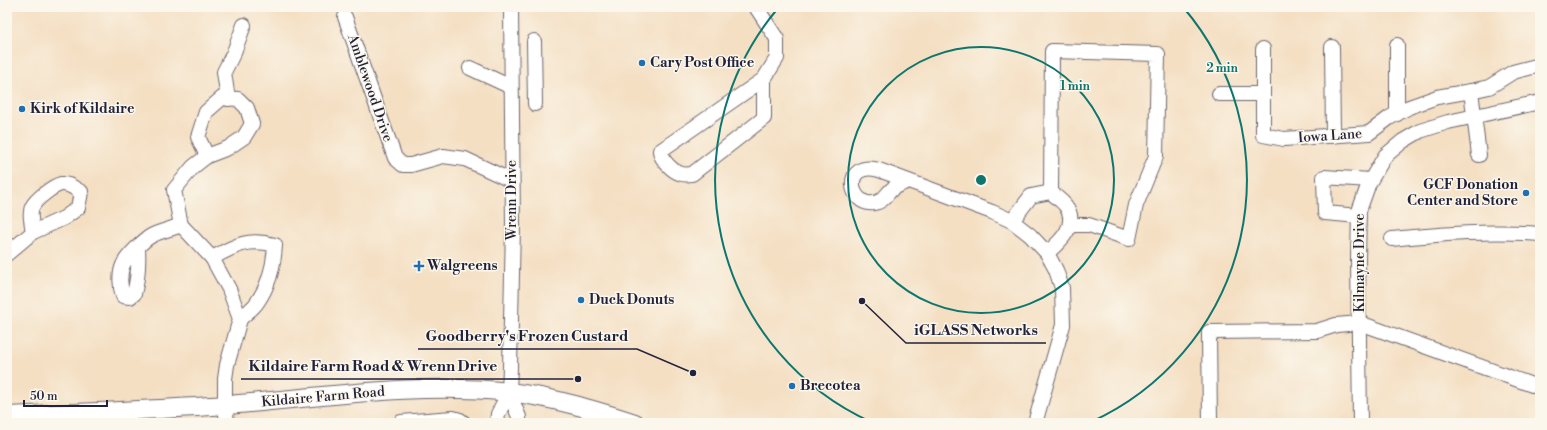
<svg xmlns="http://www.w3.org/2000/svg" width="1547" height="430" font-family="'Libre Bodoni',serif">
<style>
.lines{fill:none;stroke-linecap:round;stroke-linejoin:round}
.minor-casing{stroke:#6c646b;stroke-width:16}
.major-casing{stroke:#6c646b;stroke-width:20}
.minor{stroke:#fff;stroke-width:14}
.major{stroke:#fff;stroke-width:18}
.ring{fill:none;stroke:#0f766e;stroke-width:2}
.poi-dot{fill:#1f6fb2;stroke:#fbf7ec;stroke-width:1.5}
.labels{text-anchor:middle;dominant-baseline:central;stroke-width:3;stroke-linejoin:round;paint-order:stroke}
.poi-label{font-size:14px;font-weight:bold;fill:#22223b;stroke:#fbf7ec;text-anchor:start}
.street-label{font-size:14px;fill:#22223b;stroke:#fbf7ec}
.centre{fill:#0f766e;stroke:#fbf7ec;stroke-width:2}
.ring-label{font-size:12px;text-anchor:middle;font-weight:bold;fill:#0f766e;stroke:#fbf7ec;stroke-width:3;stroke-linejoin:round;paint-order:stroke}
.leader{fill:none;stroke:#22223b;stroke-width:1.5}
.callout-dot{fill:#22223b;stroke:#fbf7ec;stroke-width:1.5}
.callout-label{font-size:15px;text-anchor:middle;font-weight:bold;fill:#22223b;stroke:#fbf7ec;stroke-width:3;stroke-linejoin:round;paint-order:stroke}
</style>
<rect width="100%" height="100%" fill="#fbf7ec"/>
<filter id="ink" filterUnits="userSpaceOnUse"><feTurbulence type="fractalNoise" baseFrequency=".025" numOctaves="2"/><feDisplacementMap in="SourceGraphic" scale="8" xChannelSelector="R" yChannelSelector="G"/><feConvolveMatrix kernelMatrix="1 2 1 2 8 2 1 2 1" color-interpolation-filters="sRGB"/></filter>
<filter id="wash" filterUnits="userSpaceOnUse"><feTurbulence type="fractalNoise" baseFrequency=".012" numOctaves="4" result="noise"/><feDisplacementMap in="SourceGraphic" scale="16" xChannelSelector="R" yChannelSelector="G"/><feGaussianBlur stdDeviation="0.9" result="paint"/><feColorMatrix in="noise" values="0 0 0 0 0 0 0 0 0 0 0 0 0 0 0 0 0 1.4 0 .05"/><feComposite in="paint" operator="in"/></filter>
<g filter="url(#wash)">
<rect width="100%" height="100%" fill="#f4dfc3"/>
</g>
<g filter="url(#ink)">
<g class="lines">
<defs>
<g id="minor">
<path d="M756,7L777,39V58L764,79L660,151C661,160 673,172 682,174C685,175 689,174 692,174L764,118V79"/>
<path d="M345,17L395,158L403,165H411L443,156L465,159L512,181"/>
<path d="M534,41L535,104"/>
<path d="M1397,45V114"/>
<path d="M1332,47L1333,136"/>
<path d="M1263,49V135L1284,139L1369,133L1389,118L1409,107L1437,97L1471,91L1479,155"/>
<path d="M470,68L511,87"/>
<path d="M1471,91L1489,87L1513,72L1540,65"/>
<path d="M1219,94H1263"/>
<path d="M228,99L224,72L234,52L244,25"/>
<path d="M207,156L198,137L206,112L222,98L238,99L247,108L252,124L244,137L228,148L207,156L193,167L174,190L181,225L212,258L229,289L240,319L227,365L225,379V405L227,423"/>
<path d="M907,181C903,184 895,186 891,190C886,195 883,202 874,203C849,207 841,160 879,170L992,212L1012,221L1030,235L1047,253L1056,270L1062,288L1063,325L1035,423"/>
<path d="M1051,192L1052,51L1158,54L1156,156L1136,205L1129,239L1089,225H1070"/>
<path d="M1359,216L1325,213L1324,177L1370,180"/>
<path d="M1012,221L1031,196L1051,192C1056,197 1062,201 1065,205C1080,224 1060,242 1047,253"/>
<path d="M1392,239C1441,234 1491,230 1540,234"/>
<path d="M138,248C139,264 138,278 134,294L130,297L123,296C120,287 119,274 123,265C126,257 144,240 151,236C160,231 172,229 181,225"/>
<path d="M7,254L33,232L64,218L78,208L81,192C75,189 69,183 61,184C53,186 36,199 32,207C29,213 32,225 33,232"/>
<path d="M212,258C236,245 247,238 275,245C274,263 269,285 258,301C254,308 246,313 240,319"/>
<path d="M509,392L519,417V423"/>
<path d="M401,423V422L453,418L460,420L464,423"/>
<path d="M497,423L498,414L509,392L510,367L513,227L511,7"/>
<path d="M1210,423L1209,332L1317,331L1336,325L1360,323L1532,385"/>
<path d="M1360,423L1358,259L1359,211L1369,183L1385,156L1403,141L1420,131L1448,122L1540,102"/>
</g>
<path id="major" d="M7,416C80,413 153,410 226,405C319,398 416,382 509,392C552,397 594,410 635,423"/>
</defs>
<use href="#minor" class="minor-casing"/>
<use href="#major" class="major-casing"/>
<use href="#minor" class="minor"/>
<use href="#major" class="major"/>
</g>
</g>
<g class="ring">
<circle cx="981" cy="180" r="133"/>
<path d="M871 422A266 266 0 0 1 779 7M1183 7A266 266 0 0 1 1091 422"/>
</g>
<g class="poi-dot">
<circle cx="642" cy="63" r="4"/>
<circle cx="22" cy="109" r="4"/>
<circle cx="1526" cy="193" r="4"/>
<path d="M417 260h4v4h4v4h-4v4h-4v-4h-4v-4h4z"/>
<circle cx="581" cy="300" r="4"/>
<circle cx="792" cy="386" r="4"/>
</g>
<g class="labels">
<g class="poi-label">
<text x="650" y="63">Cary Post Office</text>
<text x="30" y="109">Kirk of Kildaire</text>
<text x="1518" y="185" text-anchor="end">GCF Donation<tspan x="1518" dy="16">Center and Store</tspan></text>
<text x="427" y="266">Walgreens</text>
<text x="589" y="300">Duck Donuts</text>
<text x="800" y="386">Brecotea</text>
</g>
<g class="street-label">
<text transform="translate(370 88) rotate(71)">Amblewood Drive</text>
<text transform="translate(1330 136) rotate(-4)">Iowa Lane</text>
<text transform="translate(512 200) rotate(-90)">Wrenn Drive</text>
<text transform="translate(1360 263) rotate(-90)">Kilmayne Drive</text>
<text transform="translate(323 397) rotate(-5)">Kildaire Farm Road</text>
</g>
</g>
<circle cx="981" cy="180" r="6" class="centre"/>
<g class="ring-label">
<text x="1222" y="72">2 min</text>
<text x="1075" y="90">1 min</text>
</g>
<path class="leader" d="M862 301L906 343H1046M693 373L637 349H418M578 379L505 379H241"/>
<g class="callout-dot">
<circle cx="862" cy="301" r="4"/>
<circle cx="693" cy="373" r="4"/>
<circle cx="578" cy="379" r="4"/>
</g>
<g class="callout-label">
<text x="976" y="335">iGLASS Networks</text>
<text x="527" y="341">Goodberry's Frozen Custard</text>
<text x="373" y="371">Kildaire Farm Road &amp; Wrenn Drive</text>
</g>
<rect width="1547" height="430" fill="none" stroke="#fbf7ec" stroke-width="24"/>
<path d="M24 400v6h83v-6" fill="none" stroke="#22223b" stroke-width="2"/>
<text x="30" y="400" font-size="12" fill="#22223b" stroke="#fbf7ec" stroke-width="3" paint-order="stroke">50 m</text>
</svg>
